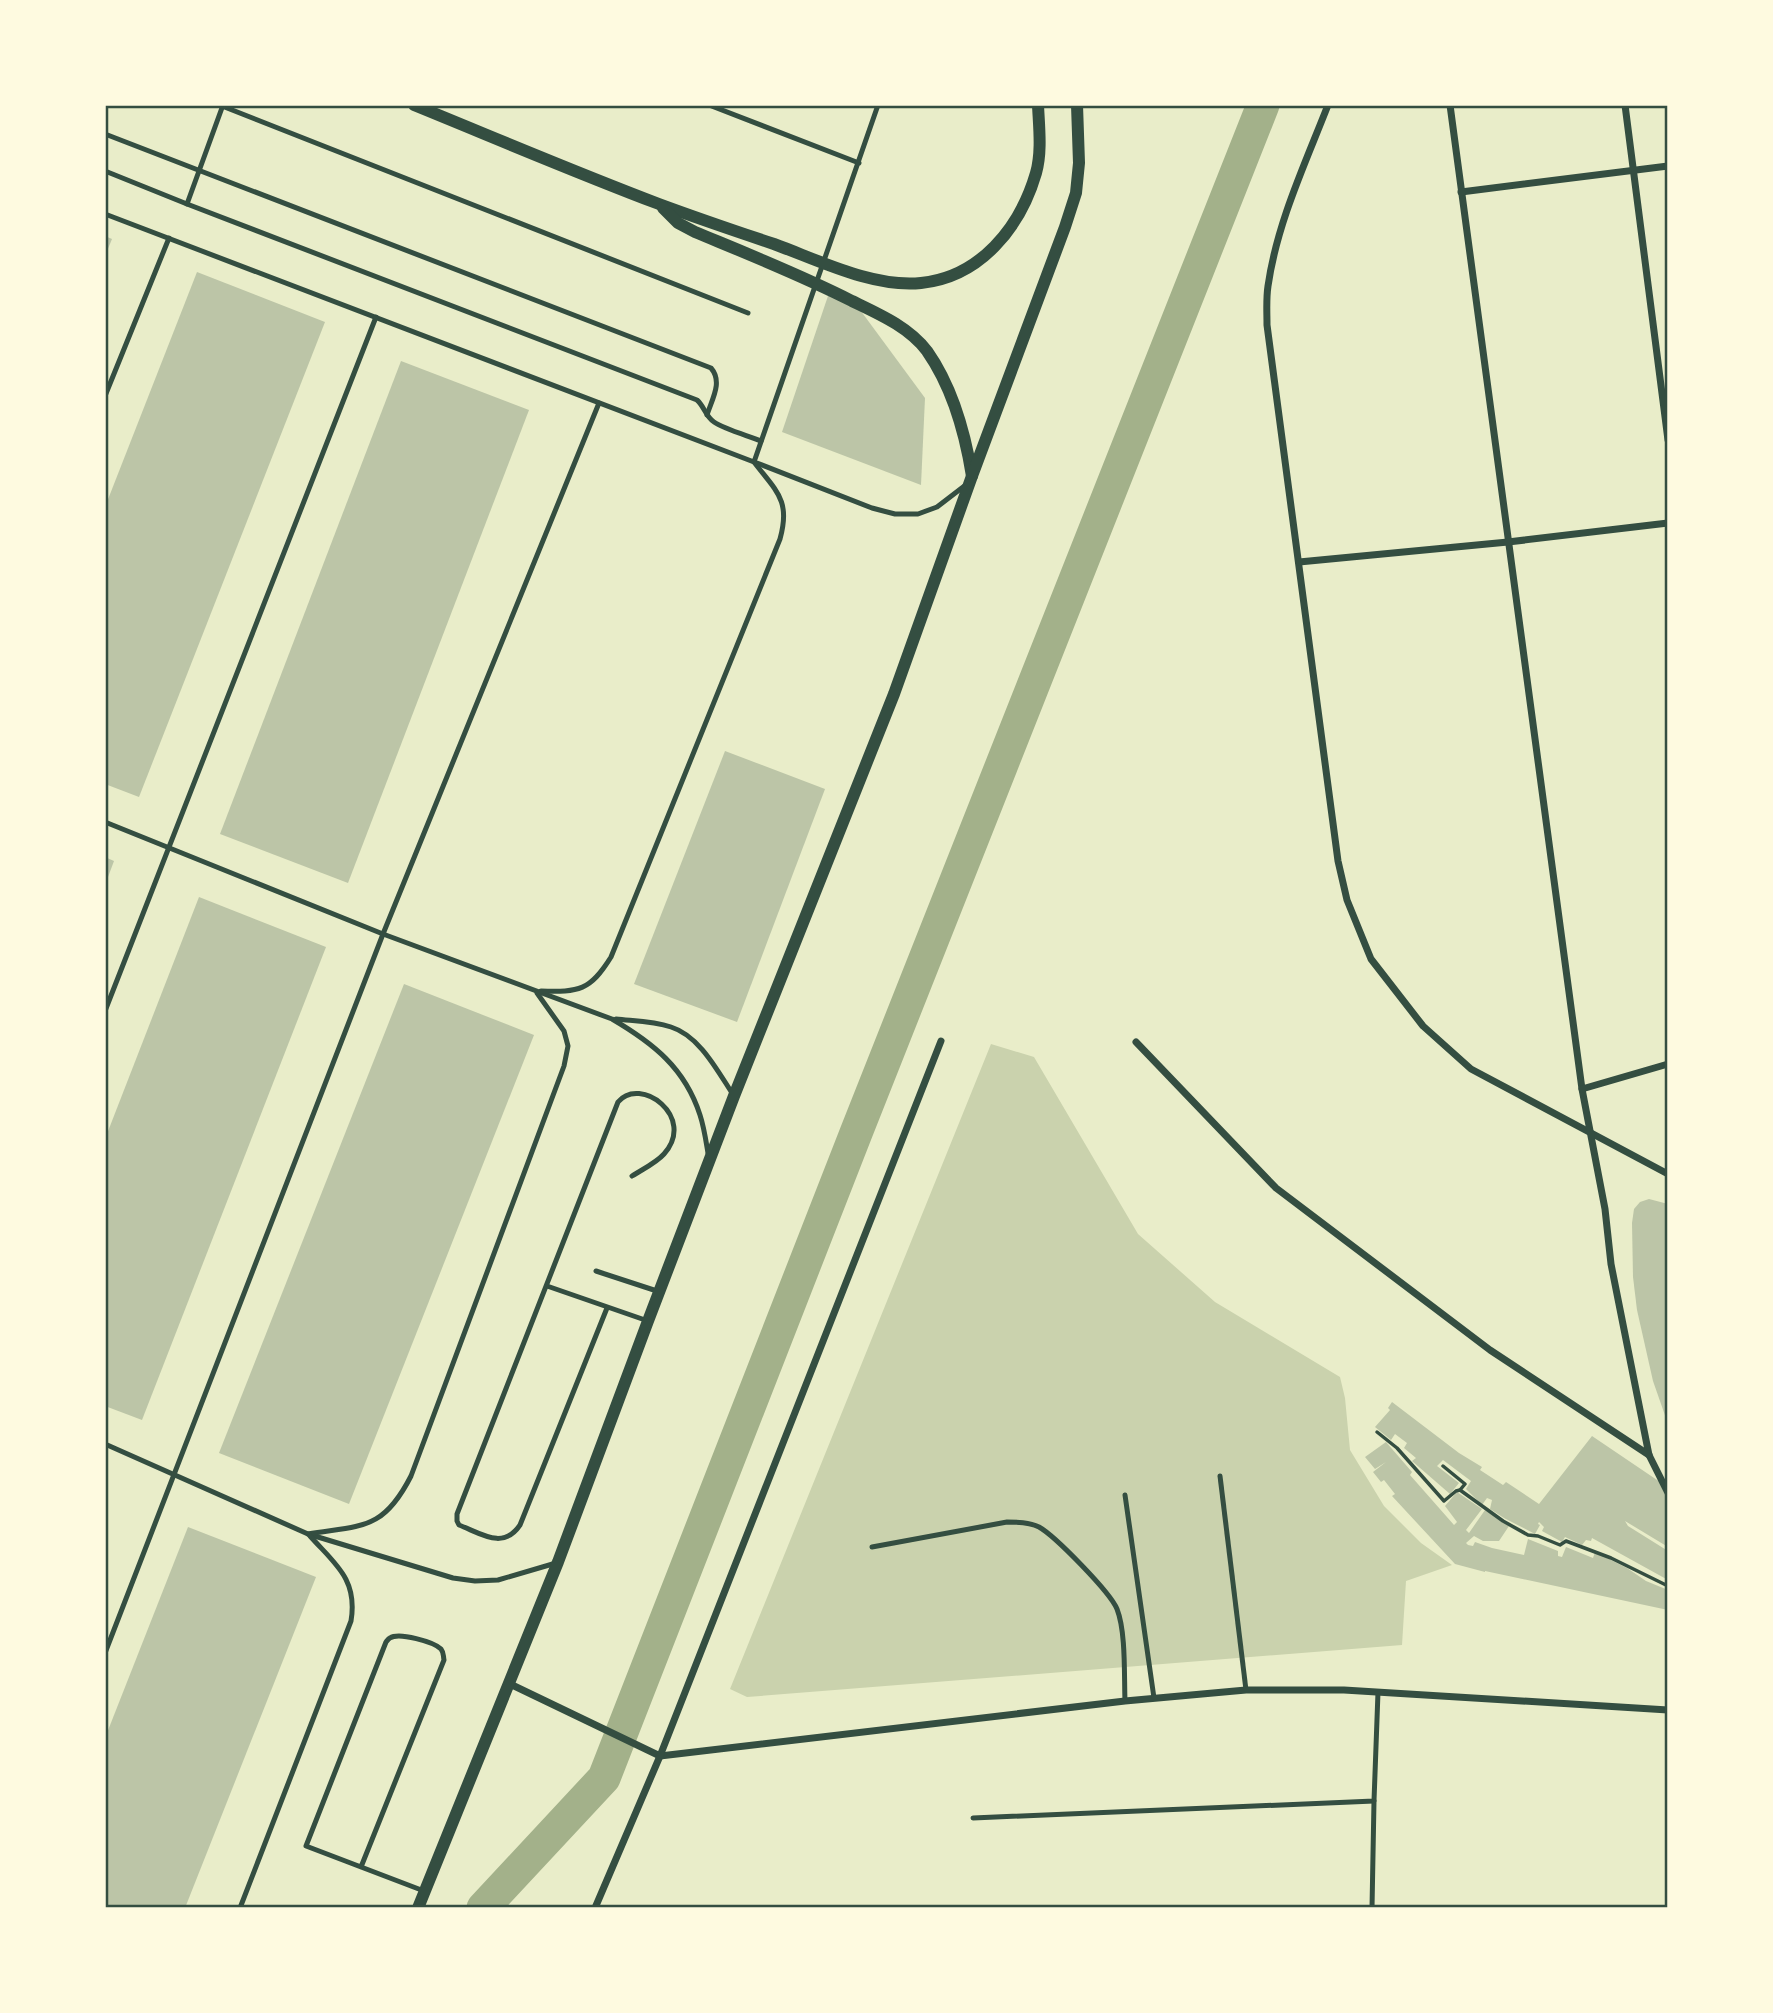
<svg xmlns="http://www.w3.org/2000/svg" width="1773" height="2013" font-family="'Times New Roman',serif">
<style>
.green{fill:#cad2ad}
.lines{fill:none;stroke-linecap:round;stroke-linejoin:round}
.river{stroke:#a3b18a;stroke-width:33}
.building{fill:#bcc5a7}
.path{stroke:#344e41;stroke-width:3.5}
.service{stroke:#344e41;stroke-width:5}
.minor{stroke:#344e41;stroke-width:7}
.tertiary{stroke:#344e41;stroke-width:12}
.neatline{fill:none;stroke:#344e41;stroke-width:2.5}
</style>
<rect width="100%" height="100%" fill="#e9edc9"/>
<path class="green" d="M991,1044L1034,1057L1138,1234L1215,1302L1340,1377L1345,1398L1350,1450L1384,1506L1421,1543L1452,1565L1406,1581L1402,1645L747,1697L730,1689Z"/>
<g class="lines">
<path class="river" d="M483,1908L604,1778L856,1133L1263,105"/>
</g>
<g class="building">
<path d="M105,236L112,239L105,256Z"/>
<path d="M197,272L325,322L139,797L105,784V507Z"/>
<path d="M829,293L855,303L925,398L921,485L782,432Z"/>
<path d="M401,361L529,410L348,883L220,834Z"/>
<path d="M725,751L825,789L737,1022L634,984Z"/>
<path d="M105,857L114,861L105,885Z"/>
<path d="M199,897L326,947L142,1420L105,1406V1139Z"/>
<path d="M404,984L534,1035L349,1504L219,1453Z"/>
<path d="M1649,1199L1668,1204V1424L1653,1381L1637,1310L1633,1277L1632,1223L1634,1209L1640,1202Z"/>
<path d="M1392,1402L1459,1453L1482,1467L1480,1470L1503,1485L1506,1482L1539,1504L1592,1436L1660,1482L1668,1502V1547L1625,1521L1628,1526L1668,1551V1580L1592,1538L1591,1541L1586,1540L1582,1545L1565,1537L1562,1542L1542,1531L1544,1527L1539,1522L1538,1524L1540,1525L1535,1534L1504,1518L1490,1509L1492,1500L1487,1498L1482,1505L1466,1489L1471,1481L1443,1460L1437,1466L1459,1483L1450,1494L1412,1461L1416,1458L1404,1448L1407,1443L1395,1434L1391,1440L1375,1427L1390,1410L1388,1408Z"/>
<path d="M1386,1442L1412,1472L1410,1475L1454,1525L1457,1522L1445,1506L1457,1492L1482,1509L1466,1530L1469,1533L1485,1510L1509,1526L1499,1541H1483L1474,1536L1466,1543L1468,1545L1473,1546L1475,1542L1492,1548L1524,1555L1528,1539L1558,1551V1556L1562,1557L1566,1547L1593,1558L1595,1552L1627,1568L1646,1581L1668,1590V1610L1485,1571V1572L1455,1564L1392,1496L1395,1494L1384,1480L1381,1482L1373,1472L1386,1462L1375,1469L1365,1457Z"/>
<path d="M188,1527L316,1577L185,1908H105V1738Z"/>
</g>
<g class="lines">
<g class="path">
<path d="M1377,1432L1397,1448L1444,1501L1456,1491L1460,1490"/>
<path d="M1443,1466L1465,1484L1460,1490L1503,1521L1528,1535L1538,1536L1560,1545L1566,1541L1611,1558L1668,1586"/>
</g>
<g class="service">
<path d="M709,105L859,163"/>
<path d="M222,106L748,313"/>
<path d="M105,134L711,368C723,382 712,399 707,415"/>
<path d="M105,171L187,204L697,400C704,406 706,417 714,422C724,429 749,436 761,441"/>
<path d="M187,204L223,105"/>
<path d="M105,214L754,462L878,105"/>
<path d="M105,396L169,238"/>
<path d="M757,463L872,508L895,514H918L937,507L967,484"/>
<path d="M105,822L383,934L612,1019C653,1043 685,1068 700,1115C704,1127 706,1141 708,1153"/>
<path d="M541,991C579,992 590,991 611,957L780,539C791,500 776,491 754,462"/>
<path d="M105,1011L376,317"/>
<path d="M616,1019C634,1021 653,1021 671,1027C700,1036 718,1072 734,1096"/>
<path d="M596,1271L660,1292"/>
<path d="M547,1286L648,1321"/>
<path d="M607,1308L520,1525C503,1550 482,1534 459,1525L457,1521V1514L618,1102C640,1075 697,1117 664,1154C656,1163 643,1169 632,1176"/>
<path d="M105,1444L308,1534L453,1578L475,1581L498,1580L556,1563"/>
<path d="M1220,1476L1246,1690"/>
<path d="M1125,1495L1154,1698"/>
<path d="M308,1534C362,1525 383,1531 411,1476L564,1066L568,1046L564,1031L537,993"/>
<path d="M872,1547L1007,1522C1017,1522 1029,1522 1039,1527C1055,1536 1110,1592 1117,1609C1126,1632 1124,1675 1125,1701"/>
<path d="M105,1653L383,934L599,403"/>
<path d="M973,1818L1374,1801L1378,1692"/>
<path d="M361,1867L444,1660C443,1655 444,1653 441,1649C434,1642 399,1632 390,1638C388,1639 387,1641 386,1642L306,1846C345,1861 385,1876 424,1891"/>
<path d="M240,1908L351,1621C358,1579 335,1564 310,1536"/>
<path d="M1372,1908L1374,1801"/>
</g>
<g class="minor">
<path d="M1328,105C1305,164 1277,223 1268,286C1266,299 1267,312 1267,325L1338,861L1347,900L1371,959L1423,1026L1471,1069L1668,1174"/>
<path d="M1450,105L1582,1089L1605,1209L1611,1264L1649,1455L1668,1493"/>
<path d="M1625,105L1668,440"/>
<path d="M1461,192L1668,166"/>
<path d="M1299,562L1508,542L1668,523"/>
<path d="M1136,1042L1276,1188L1490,1350L1649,1455"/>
<path d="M1582,1089L1668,1064"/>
<path d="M508,1683L660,1756L1125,1701L1246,1690H1344L1668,1710"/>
<path d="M595,1908L660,1756L941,1041"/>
</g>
<g class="tertiary">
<path d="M414,105C495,138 577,173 659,204C697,218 735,231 774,244C818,260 873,288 921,283C980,277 1020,228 1036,173C1042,152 1039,127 1038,105"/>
<path d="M663,208L678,223L695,232C748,254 801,275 852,301C879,314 909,327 927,351C953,388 965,432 972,476"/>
<path d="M418,1908L558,1562L648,1321L734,1096L894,694L972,476L1065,227L1076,193L1079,163L1077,105"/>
</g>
</g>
<rect width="1773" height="2013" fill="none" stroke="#fefae0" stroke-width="214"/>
<rect x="107" y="107" width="1559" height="1799" class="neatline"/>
</svg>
